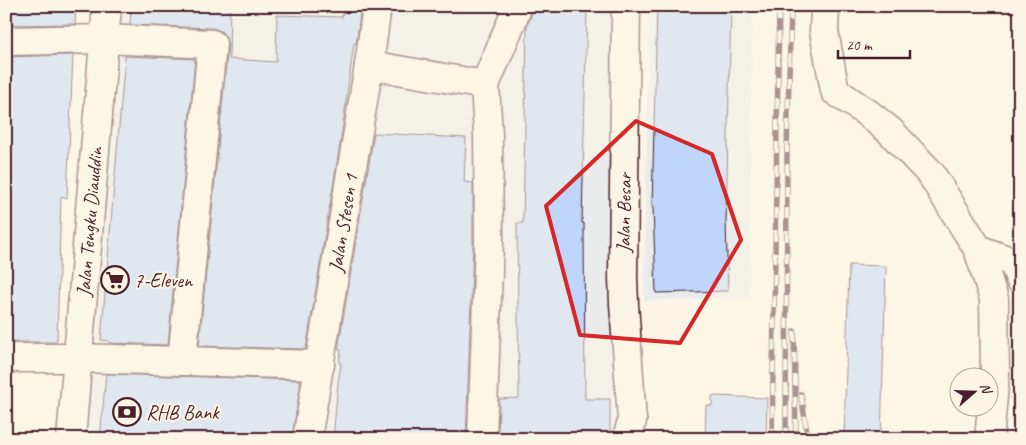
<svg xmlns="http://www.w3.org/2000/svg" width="1026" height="445" font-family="Caveat,sans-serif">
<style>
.built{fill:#eaebeb}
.building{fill:#bfd5f9;stroke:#4a1f2b}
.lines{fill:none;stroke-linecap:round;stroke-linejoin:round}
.minor-casing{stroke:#4a1f2b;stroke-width:31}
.major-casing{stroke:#4a1f2b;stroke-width:31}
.minor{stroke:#fcf5e5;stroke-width:28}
.major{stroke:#fcf5e5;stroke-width:28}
.rail-casing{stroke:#4a1f2b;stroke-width:5.5}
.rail{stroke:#fcf5e5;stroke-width:4;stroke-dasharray:11;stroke-linecap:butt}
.marked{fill:none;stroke:#d62828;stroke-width:4;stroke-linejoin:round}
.labels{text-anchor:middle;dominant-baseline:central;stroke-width:4;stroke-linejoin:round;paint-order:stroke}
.street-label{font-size:20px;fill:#4a1f2b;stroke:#fcf5e5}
.poi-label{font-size:20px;fill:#4a1f2b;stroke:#fcf5e5;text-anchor:start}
</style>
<rect width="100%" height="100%" fill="#fcf5e5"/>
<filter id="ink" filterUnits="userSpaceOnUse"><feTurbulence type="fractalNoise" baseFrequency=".02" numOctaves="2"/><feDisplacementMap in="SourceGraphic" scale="10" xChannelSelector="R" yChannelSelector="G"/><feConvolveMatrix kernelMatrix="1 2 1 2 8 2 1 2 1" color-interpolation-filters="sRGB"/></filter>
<g filter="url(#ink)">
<g class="built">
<path d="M122,6H617L613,309L614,439H96L86,424Z"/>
<path d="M649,6H752L749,298L644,301Z"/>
</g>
<g class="building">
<path d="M6,6H76L75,24L6,25Z"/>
<path d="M131,6H230L229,59L276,62L277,15L342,17L344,6H361L356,44L354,43L342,132L306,349L199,346L228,45L226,38L221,31L213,28L130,25Z"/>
<path d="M532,6H587L582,223H584L585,399H610V439H498L499,399L519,398L517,223H523L527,25L531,17Z"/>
<path d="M657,6H731L726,222L728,291L656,293L653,207H652Z"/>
<path d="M73,55L67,198L61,197L57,342H6V57Z"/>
<path d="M125,56L195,59L168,345L109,343V341L101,340Z"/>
<path d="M374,133L466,138L464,182L473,183V242L466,439H333L338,383L341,363H339L341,350H338Z"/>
<path d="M849,265L886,266L881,439H844Z"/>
<path d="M106,374L300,380V387L292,439H100Z"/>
<path d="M712,396L767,398L766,439H705L706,405L712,406Z"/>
</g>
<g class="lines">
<defs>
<g id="minor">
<path d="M626,6L623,277L624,304L632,420"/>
<path d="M825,6L824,31L835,91L866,112L890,131L931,174L978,249L994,299L995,374L989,439"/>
<path d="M6,41L104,39L212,44L182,361"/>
<path d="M369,65L485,85"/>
<path d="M978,249L1013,262L1020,279"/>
<path d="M6,358H77L320,365"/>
<path id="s1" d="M307,439L369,65L377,6"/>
<path d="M482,439L489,242L488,135L485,85L516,11V6"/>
</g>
<g id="major">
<path id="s2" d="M71,439L107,6"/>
<path d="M627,439L632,420"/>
</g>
</defs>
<use href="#minor" class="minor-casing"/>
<use href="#major" class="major-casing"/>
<use href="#minor" class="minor"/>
<use href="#major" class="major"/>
<defs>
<g id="rail">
<path d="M794,331L796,439"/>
<path d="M801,394L808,439"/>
<path d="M772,439L779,6"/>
<path d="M786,439L787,149L791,6"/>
</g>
</defs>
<use href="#rail" class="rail-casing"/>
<use href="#rail" class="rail"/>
</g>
</g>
<path d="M0 0H1026V445H0ZM636,121L712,154L741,240L680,343L580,335L546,206Z" fill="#fcf5e5" fill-opacity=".55" fill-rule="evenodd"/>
<path class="marked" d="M636,121L712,154L741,240L680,343L580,335L546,206Z"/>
<defs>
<symbol id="supermarket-ring" viewBox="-11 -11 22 22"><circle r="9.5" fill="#fcf5e5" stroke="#4a1f2b" stroke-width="1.5"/><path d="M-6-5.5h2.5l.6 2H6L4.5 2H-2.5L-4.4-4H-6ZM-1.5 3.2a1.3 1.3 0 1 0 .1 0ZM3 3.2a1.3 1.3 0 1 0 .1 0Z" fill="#4a1f2b"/></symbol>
<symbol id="bank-ring" viewBox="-11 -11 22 22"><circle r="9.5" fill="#fcf5e5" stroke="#4a1f2b" stroke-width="1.5"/><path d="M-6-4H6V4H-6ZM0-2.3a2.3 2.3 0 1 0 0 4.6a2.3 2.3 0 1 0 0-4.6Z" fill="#4a1f2b"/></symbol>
</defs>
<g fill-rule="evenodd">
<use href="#supermarket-ring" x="99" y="264" width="32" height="32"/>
<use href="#bank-ring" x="111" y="396" width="32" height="32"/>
</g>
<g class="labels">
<g class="street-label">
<text transform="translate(624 213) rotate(-89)">Jalan Besar</text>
<text stroke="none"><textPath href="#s2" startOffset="218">Jalan Tengku Diauddin</textPath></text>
<text stroke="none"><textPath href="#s1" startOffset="219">Jalan Stesen 1</textPath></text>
</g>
<g class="poi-label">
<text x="134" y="280">7-Eleven</text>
<text x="146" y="412">RHB Bank</text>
</g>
</g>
<rect width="1026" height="445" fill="none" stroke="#fcf5e5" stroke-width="25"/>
<rect x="12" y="12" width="1001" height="420" fill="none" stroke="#4a1f2b" stroke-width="2" filter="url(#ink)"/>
<g transform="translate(974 392) rotate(70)"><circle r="24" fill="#fcf5e5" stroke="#b59f9b"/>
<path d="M0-4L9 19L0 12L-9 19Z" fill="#4a1f2b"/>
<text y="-8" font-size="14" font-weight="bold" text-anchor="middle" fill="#4a1f2b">N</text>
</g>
<path d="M838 50v8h72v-8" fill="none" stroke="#4a1f2b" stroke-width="2.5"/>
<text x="846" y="50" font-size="15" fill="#4a1f2b" stroke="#fcf5e5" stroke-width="4" paint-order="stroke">20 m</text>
</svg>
